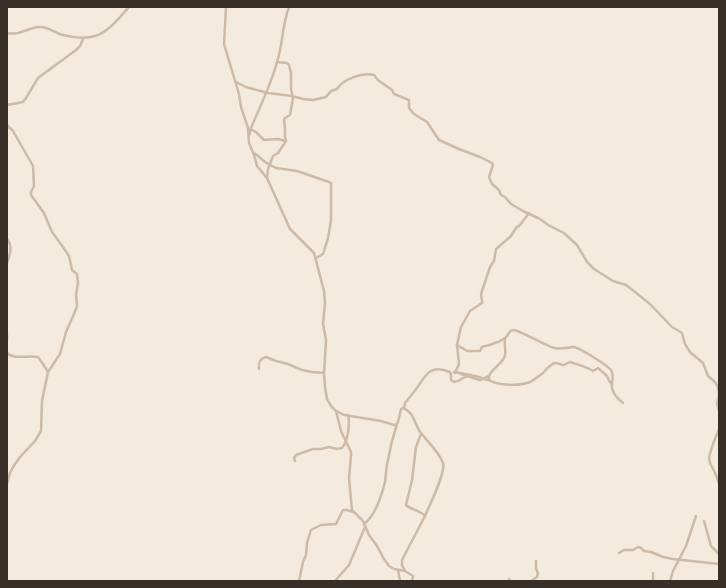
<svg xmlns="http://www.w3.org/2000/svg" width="726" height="588" font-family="'Source Sans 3',sans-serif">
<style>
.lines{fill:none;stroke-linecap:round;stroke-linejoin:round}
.minor{stroke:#cdbba8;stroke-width:2.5}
</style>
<rect width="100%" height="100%" fill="#f4eadd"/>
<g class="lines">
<g class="minor">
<path d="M226,7L224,44L239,94L241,107L248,128L249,143L254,155L257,166L267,178L290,229L314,253L324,291L325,303L323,324L326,340L324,373L325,387L327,399L331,406L336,411L341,431L351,452V456L349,478L352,510L363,521L369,535L377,546L384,559L389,566L394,569L405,571L413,576L412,581"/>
<path d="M7,33C21,36 28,27 40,27C49,27 55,33 63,35C98,44 108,31 129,7"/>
<path d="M236,82L246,87L268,93L292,96L303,99L313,100L326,97L331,91L337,89C343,79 363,72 374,75L378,80L392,90L394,94L409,100V108L414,114L427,122L439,140L459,149L480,157L492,163L493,165L489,177L492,184L499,190L501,195L505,197L511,204L523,211L538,218L543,221L548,225L564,233L577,245L587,262L594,269L613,281L626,285L630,288L650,304L672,327L682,333L685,344L690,352L703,363L708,376L715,382L718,387L719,394L717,404L719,410"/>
<path d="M7,105L23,102L26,98L38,78L76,50L80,46L83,39"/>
<path d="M7,125L13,131L33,166L34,186L31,192V195L44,213L52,232L63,247L69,256L72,270L77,274L78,283L76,295L77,306L74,314L66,332L60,354L48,372L42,401L41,431L35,441L20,457L13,467L10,473L7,484"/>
<path d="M250,129L256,132L264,140L278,139L286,141"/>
<path d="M249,136L251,128C260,106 271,85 277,62C283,44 282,25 289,7"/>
<path d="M254,153L258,156L265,162L276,168L297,171L329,182L331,183V221L328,238L323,254L316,258"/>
<path d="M267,178L268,169L273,156L278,153L286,141L285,137V128L284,120L285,118L290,115L293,98L291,89V73L289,65L287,63L277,62"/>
<path d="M7,239C13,246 10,255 7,263"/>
<path d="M7,334V340"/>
<path d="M505,339C504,344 506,351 505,355C504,363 492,368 489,376V380C498,386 520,386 530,382C534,380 539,376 543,373C546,370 550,364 555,363C558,363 561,365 564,365L570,362C578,365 585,366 593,371L598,368C601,371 605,374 607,376C609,380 609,382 612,384"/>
<path d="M457,345L467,351H480L482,347C489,345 499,343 505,338C508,336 509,330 513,330C517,329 541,343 547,345C552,348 559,349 565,348C568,348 571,347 574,347C580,348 607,365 611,370C615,375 611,382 612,388C613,394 618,399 623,403"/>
<path d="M7,353C14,360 28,355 38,357L41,361L48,372"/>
<path d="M259,369C258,363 259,359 266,357L276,361L288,364L302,370L312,372L324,373"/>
<path d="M454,372L471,375"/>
<path d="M455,373L459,364L457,345L461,327L470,311L482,303V300L481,294L490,267L494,261L496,249L511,236L516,228L520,225L529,213"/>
<path d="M461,374L480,380L489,376"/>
<path d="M336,411L344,415L381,421L394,425H396L398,422L401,409L404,408"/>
<path d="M719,429L713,444L709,457L710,463L716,475L719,484"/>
<path d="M295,461L294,458L296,455L313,449H321L329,447L337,449L342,448C348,441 350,424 348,415"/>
<path d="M425,516C429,506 446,473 443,463C439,452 428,442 421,433C416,427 415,419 411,414C409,411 406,410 404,408L405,403C409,398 413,393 417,388C426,374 431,364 450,372L451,375V380L454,382C458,382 460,380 463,378C471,373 479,377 487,380H489"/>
<path d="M704,521L711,546L719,554"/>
<path d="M364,524C375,516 382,494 385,482C386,475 386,467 388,460C390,448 393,436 397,424"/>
<path d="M619,553L624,550H633L638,547L641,548L644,551L651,552L663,557L673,559L719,564"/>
<path d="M398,570L400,581"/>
<path d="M405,571L402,565V560L425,516C420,510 411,510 406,505L412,480L416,447L421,434"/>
<path d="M509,579L510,581"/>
<path d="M299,581L303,562L306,555L307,543L311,530L321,525L336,524L343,510H347L353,512"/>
<path d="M335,581L349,565L365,527"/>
<path d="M531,581L537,577L538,574L536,568V561"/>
<path d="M653,581V573"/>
<path d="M670,581L673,571L686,546L696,516"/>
</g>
</g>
<rect width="726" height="588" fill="none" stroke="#392f29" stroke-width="16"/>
</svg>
